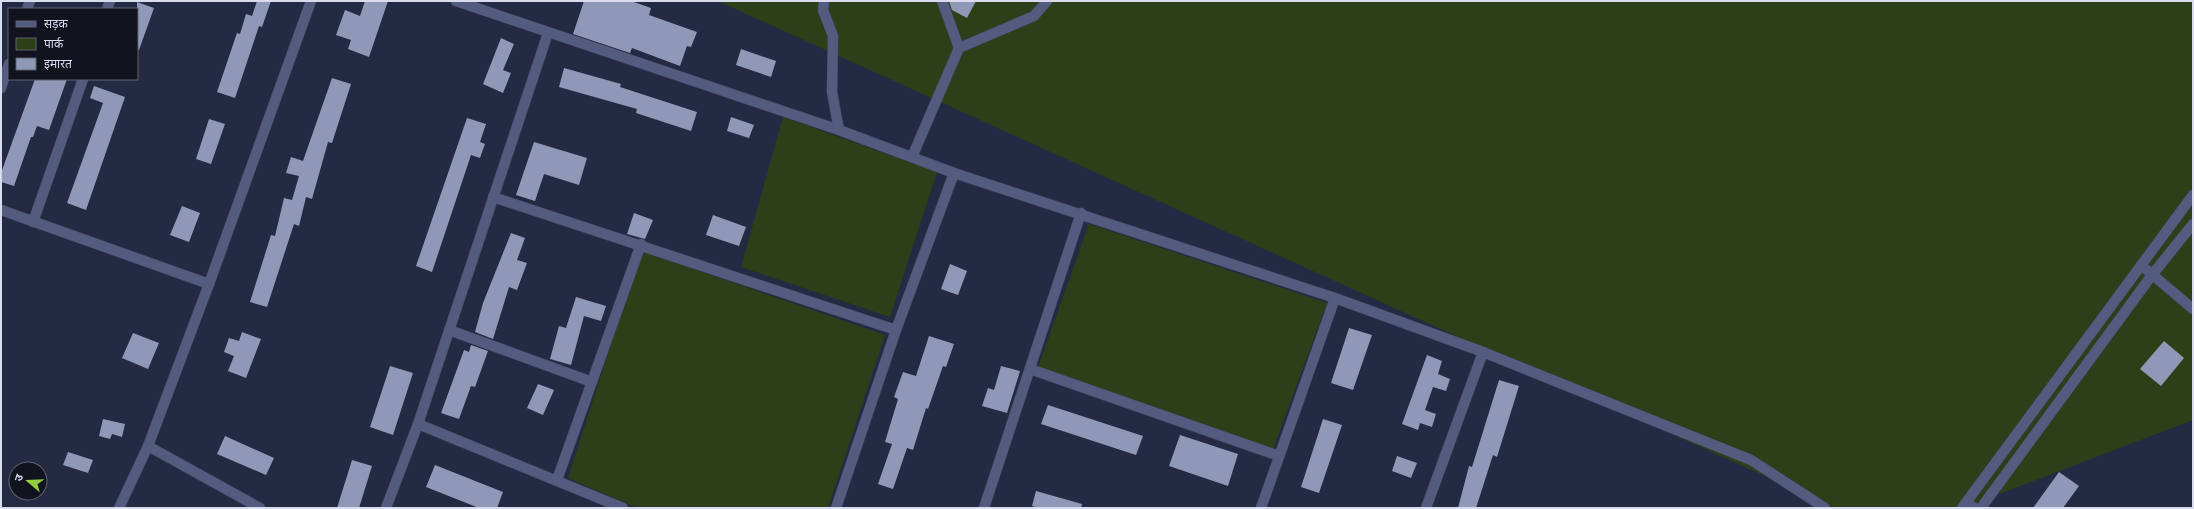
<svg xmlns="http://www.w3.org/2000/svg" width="2194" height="509" font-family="'Exo 2','Noto Sans Devanagari',sans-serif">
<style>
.green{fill:#2d3f18}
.building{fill:#9098b8}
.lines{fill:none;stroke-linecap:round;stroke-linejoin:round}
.minor-casing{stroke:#41465e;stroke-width:11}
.tertiary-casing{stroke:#41465e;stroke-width:11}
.minor{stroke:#535b7f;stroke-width:10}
.tertiary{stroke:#535b7f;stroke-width:10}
</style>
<rect width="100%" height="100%" fill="#242a43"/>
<g class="green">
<path d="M718,1H2193V420L1963,508H1835Z"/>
<path d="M783,117L937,172L890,317L741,267Z"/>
<path d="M1089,224L1327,303L1273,449L1037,370Z"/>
<path d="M641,251L885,335L828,508H637L568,478Z"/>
</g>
<g class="building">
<path d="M257,1H271L262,27L259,26L235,98L217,92L237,33L240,34L246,14L252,16Z"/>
<path d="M365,1H388L369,57L348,49L351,40L336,35L345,10L360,16Z"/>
<path d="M584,1H631L651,8L649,15L697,32L691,47L687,46L680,66L632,48L630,53L573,34Z"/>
<path d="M949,1H976L967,18L952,10Z"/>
<path d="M137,2L154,8L139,50H137Z"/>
<path d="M501,38L514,44L503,70L511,73L503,93L483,84Z"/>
<path d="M741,49L776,61L771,77L736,65Z"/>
<path d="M564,68L621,84L620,87L697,112L691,131L636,113L637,109L559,87Z"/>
<path d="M332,78L351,84L332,143L328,142L312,199L306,197L299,226L294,224L267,307L250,302L271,235L275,236L284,198L292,200L299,176L286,173L291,157L303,161Z"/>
<path d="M35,79H67L49,130L37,126L33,137H31L14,186L1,182V173Z"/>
<path d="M94,86L125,97L86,210L67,203L103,103L90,98Z"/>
<path d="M731,117L754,125L749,138L727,131Z"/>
<path d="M467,118L486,124L480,142L485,144L480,158L471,155L432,272L416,266Z"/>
<path d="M209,119L225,124L211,164L196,159Z"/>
<path d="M534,142L587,158L579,185L544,174L535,201L516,195Z"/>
<path d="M182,206L200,213L189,242L170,235Z"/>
<path d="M634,213L653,220L645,239L627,234Z"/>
<path d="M713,215L746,227L739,246L706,235Z"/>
<path d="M511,233L525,238L517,260L527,263L517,290L509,287L493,339L475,332L483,303Z"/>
<path d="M950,264L967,271L958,295L941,289Z"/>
<path d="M576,297L606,306L601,321L584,316L571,365L550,359L559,326L566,328Z"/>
<path d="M1349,328L1372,335L1353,390L1331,383Z"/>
<path d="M242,332L261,339L246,378L228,371L234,356L224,352L229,338L239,341Z"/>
<path d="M133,333L159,343L148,369L122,358Z"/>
<path d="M929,336L954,344L946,367L943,366L928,409L926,408L913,450L907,448L893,489L878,484L892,444L885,442L898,399L894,397L903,372L916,376Z"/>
<path d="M2164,341L2184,358L2161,386L2140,369Z"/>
<path d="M471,345L488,351L475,387L471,386L459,419L441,413L464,350L469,352Z"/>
<path d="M1427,355L1442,361L1438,374L1450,379L1446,391L1433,387L1425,410L1436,414L1432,427L1420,423L1418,430L1402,424Z"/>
<path d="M390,366L413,373L393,435L370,427Z"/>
<path d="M1001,366L1020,371L1007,413L982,406L988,388L994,390Z"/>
<path d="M1499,380L1519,386L1497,457L1493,455L1476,508H1458L1469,466L1472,467Z"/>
<path d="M538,384L554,390L543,415L527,408Z"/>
<path d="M1048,405L1143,436L1136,455L1041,424Z"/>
<path d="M103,419L125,424L122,437L112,434L110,439L99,436Z"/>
<path d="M1323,419L1342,425L1319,493L1301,487Z"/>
<path d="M1180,435L1238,454L1228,486L1169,466Z"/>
<path d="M225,436L274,458L266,475L217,454Z"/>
<path d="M68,452L93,460L88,473L63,465Z"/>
<path d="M1397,456L1417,463L1411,478L1392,471Z"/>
<path d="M352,460L372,466L359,508H337Z"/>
<path d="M435,465L503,492L497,508H479L426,487Z"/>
<path d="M2059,472L2079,486L2063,508H2033Z"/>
<path d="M1036,491L1082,504L1081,508H1039L1032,506Z"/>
</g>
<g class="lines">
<defs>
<g id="minor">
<path d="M456,1L839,130L954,173L1335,298L1483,352L1751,460L1825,508"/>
<path d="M824,1L823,10L833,36L832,92L839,130"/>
<path d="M27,9L30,1"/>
<path d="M107,9L110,1"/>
<path d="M959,48L1034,16L1047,1"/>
<path d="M1,88L9,64"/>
<path d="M912,157L959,48L942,1"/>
<path d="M493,197L896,330"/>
<path d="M1,210L209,284"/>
<path d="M33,222L83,79"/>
<path d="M2141,265L2193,309"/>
<path d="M449,330L592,382"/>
<path d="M1030,369L1279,456"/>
<path d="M418,424L623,508"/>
<path d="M148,446L260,508"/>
<path d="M557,480L641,244"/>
<path d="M1966,503L1975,508"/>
<path d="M119,508L148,446L209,284L311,1"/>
<path d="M386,508L418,424L548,33"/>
<path d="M836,508L896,330L954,173"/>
<path d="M984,508L1081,213"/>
<path d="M1261,508L1335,298"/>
<path d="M1426,508L1483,352"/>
</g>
<g id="tertiary">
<path d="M1962,508L2193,195"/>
<path d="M1981,508L2152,275L2193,224"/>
</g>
</defs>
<use href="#minor" class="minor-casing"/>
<use href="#tertiary" class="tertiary-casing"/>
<use href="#minor" class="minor"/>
<use href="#tertiary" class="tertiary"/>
</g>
<rect width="2194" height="509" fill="none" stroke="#d8dcee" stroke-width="4"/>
<rect x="8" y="8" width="130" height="72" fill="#11131f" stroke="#616372"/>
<rect x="16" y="21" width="20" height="6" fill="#535b7f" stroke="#616372"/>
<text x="44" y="28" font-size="12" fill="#d8dcee">सड़क</text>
<rect x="16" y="38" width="20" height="12" fill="#2d3f18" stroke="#616372"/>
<text x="44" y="48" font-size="12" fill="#d8dcee">पार्क</text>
<rect x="16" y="58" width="20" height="12" fill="#9098b8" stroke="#616372"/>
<text x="44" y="68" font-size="12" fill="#d8dcee">इमारत</text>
<g transform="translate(28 481) rotate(289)"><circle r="19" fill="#11131f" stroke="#616372"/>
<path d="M0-3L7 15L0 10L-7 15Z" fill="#90cd41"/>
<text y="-6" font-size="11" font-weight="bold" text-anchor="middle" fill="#d8dcee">उ</text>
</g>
</svg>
